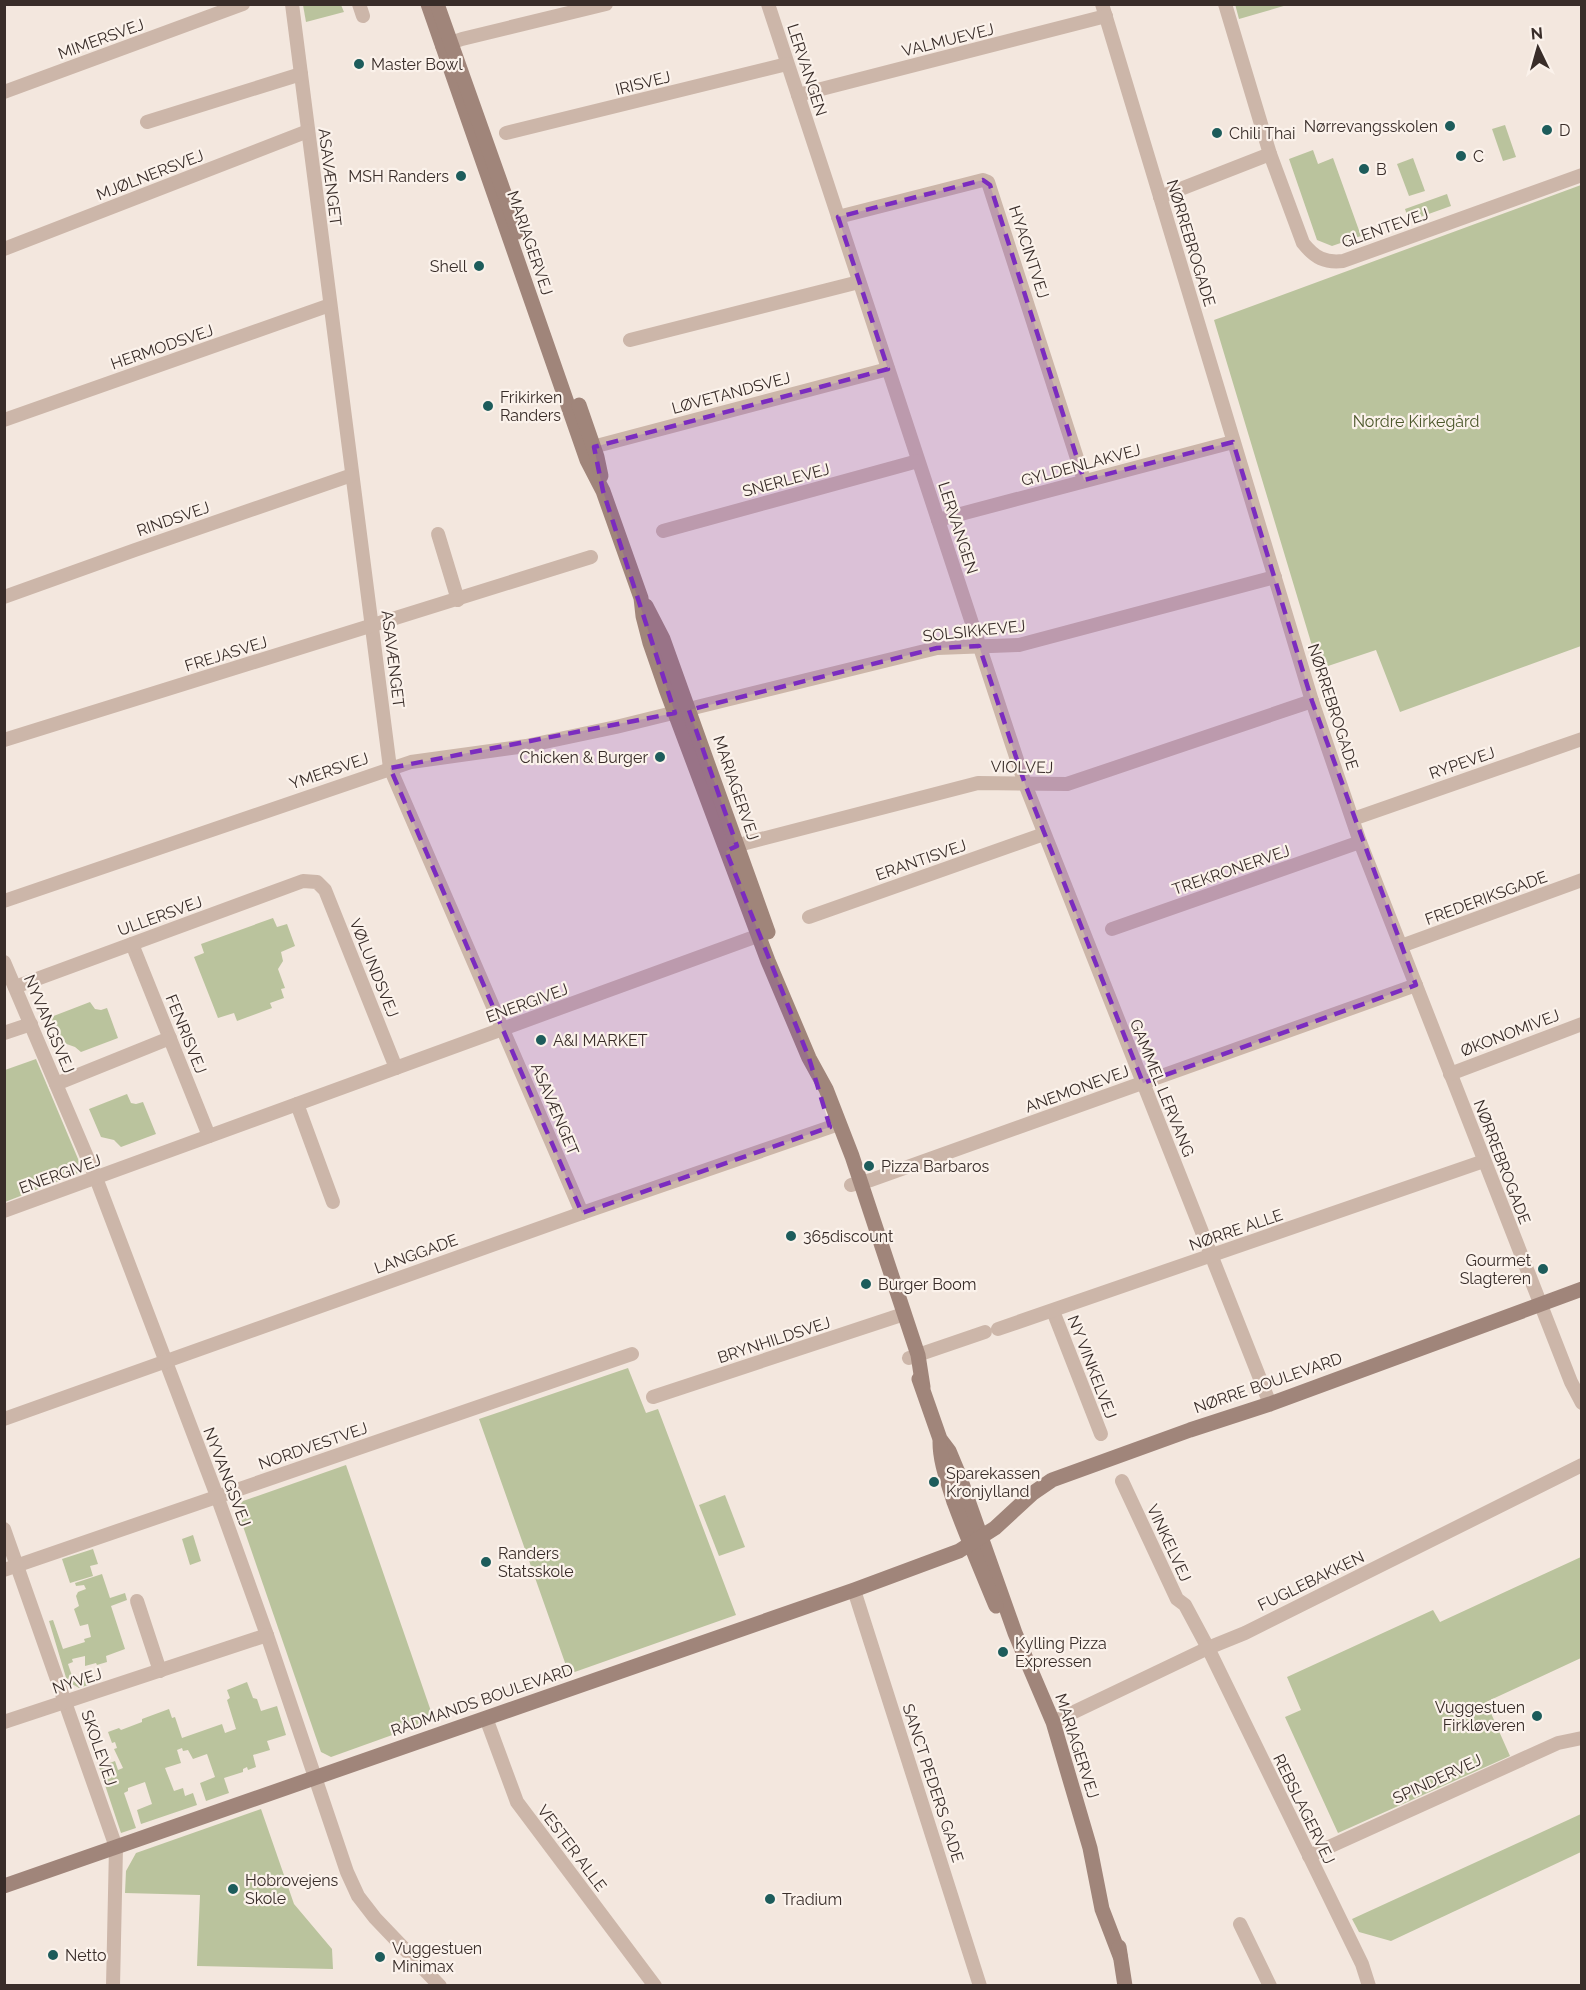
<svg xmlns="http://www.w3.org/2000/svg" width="1586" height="1990" font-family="Raleway,sans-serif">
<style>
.green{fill:#bac39d}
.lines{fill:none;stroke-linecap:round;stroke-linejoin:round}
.street{stroke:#ccb6a9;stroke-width:14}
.secondary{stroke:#a0857a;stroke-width:15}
.marked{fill:#7b2cbf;fill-opacity:0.2;stroke:#7b2cbf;stroke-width:4.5;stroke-dasharray:12 8;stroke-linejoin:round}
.poi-dot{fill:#1d5c5b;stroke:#fbf2eb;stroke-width:2}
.labels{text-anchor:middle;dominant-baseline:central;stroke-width:4.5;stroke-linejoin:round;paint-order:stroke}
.street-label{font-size:16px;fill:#392d29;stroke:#fbf2eb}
.poi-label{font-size:16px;fill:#392d29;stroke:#fbf2eb;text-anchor:start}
.park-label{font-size:16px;fill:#4c582c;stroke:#fbf2eb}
</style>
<rect width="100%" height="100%" fill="#f3e7de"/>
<g class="green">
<path d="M1235,4H1287V5L1239,19Z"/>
<path d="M303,5H341L344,12L306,22Z"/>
<path d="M1505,125L1516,157L1503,161L1492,129Z"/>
<path d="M1313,150L1318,164L1333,158L1361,236L1332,246L1317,240L1289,159Z"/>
<path d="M1413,158L1425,191L1409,196L1397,164Z"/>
<path d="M1581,185V646L1400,712L1376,650L1319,669L1214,320Z"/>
<path d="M1447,194L1451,206L1409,221L1405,209Z"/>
<path d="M273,918L277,927L287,924L295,946L281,952L283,961L278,969L285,988L281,989L284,998L270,1003L272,1008L237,1021L234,1013L218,1018L194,957L204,953L201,944Z"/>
<path d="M90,1002L95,1009L101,1010L107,1008L118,1038L81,1052L75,1047L61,1042L51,1017Z"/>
<path d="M36,1059L81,1166L77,1174L5,1202V1070Z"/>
<path d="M127,1094L131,1103L136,1104L143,1102L156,1134L121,1147L114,1140L101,1137L89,1109Z"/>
<path d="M628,1368L646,1413L658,1409L736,1615L569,1674L479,1419Z"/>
<path d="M346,1465L434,1720L331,1757L321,1752L237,1509L243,1501Z"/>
<path d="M725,1495L745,1547L719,1556L699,1505Z"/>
<path d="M193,1535L201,1561L190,1565L182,1539Z"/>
<path d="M93,1549L98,1564L90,1566L93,1576L70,1583L62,1559Z"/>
<path d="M1581,1557V1658L1486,1702L1510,1756L1338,1833L1285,1717L1301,1710L1287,1677L1433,1610L1440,1622Z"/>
<path d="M102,1574L110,1598L125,1593L127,1600L111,1606L125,1649L106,1656L107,1662L97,1665L96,1663L85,1666V1656L72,1659L73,1662L68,1664L73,1679L85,1676L88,1685L79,1688L67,1681L49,1621L53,1620L63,1649L85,1642L84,1639L91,1637L88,1624L80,1626L74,1609L79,1606L76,1596L78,1592L86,1589L84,1585L76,1586L75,1583Z"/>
<path d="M247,1682L253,1698L257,1699L261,1711L277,1706L286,1735L267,1741L270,1750L253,1755L256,1767L248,1770L247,1767L243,1769V1772L224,1778L229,1793L206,1801L200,1783L215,1777L207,1754L193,1759L188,1750L183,1751L182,1748L177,1750L181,1763L165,1768L174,1791L183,1788L185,1796L193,1793L197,1805L141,1824L137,1810L152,1804L145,1782L128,1788V1791L124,1793L136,1828L121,1833L99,1767L115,1761L118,1770L123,1768L114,1749L117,1748L115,1742L112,1743L108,1732L119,1728L121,1730L142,1722V1719L169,1709L172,1718L175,1717L182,1738L222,1724L225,1733L236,1729L227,1700L230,1698L227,1690Z"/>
<path d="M261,1809L294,1904L332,1949L333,1969L197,1966L200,1895L125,1893L126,1871L136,1853Z"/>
<path d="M1581,1814V1852L1391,1941L1359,1932L1352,1919Z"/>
</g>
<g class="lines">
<g class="street">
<path d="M292,4L390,768L582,1213"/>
<path d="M359,4L363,16"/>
<path d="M768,4L1025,784L1270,1404"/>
<path d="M1102,4L1312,701L1360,842L1571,1382L1582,1403"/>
<path d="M1225,4L1270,154"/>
<path d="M442,46L462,39L606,4"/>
<path d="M4,92L243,4"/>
<path d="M798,95L1106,16"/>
<path d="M147,122L301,74"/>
<path d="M506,133L787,64"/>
<path d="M1160,197L1270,154L1303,243C1315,258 1325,263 1343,261L1582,175"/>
<path d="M838,217L983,180L988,182L1084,480"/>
<path d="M4,249L308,131"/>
<path d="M630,340L859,282"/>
<path d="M4,420L330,305"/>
<path d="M585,449L888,369"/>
<path d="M938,520L1233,442"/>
<path d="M663,531L918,461"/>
<path d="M438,534L458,600"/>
<path d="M4,597L135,550L352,475"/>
<path d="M4,740L591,557"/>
<path d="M1353,819L1582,739"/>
<path d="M728,850L746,843L978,783L1067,784L1312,701"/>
<path d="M4,901L411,762L526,746L616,727L937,648L1019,645L1275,577"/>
<path d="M809,917L1044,834"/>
<path d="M1112,929L1360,842"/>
<path d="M132,944L209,1136"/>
<path d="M1401,946L1582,880"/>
<path d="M4,962L96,1178L217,1496L267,1635L347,1872L358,1896L375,1918L440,1986"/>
<path d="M15,987L303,881L317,882L325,890L396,1068"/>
<path d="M4,1033L31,1024"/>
<path d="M1450,1074L1582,1024"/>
<path d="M56,1084L170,1038"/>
<path d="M297,1104L333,1202"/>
<path d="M851,1185L871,1180L1416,985"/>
<path d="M4,1211L768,932"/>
<path d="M1053,1311L1101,1434"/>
<path d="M998,1329L1484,1161"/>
<path d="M909,1358L985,1332"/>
<path d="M653,1397L904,1314"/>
<path d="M4,1419L582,1213L839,1124"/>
<path d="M1122,1481L1177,1599L1185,1605L1208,1648L1362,1964L1369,1986"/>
<path d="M4,1529L116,1847L113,1986"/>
<path d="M4,1570L632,1354"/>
<path d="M854,1590L980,1986"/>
<path d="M137,1601L160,1671"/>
<path d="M486,1718L517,1802L655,1986"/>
<path d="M4,1722L267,1635"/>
<path d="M1053,1722L1208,1648L1245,1633L1582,1465"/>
<path d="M1309,1856L1558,1743L1582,1738"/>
<path d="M1240,1924L1270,1986"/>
</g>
<g class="secondary">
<path d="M428,4L587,460L603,491L641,598L643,616L650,643L666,689L768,961L809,1058L826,1089L852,1156L918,1355L923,1387"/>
<path d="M437,4L518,232"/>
<path d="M579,405L597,457L601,476"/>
<path d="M646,606L663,639L768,932"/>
<path d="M919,1379L940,1439L949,1451L959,1475L1015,1633L1053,1722L1090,1848L1102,1909L1120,1956"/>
<path d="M940,1442C940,1463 948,1482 954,1502C967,1537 982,1572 996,1606"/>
<path d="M4,1886L854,1590L959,1551L995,1528L1033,1493L1052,1480L1190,1430L1270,1404L1582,1289"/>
<path d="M1119,1947L1125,1986"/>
</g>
</g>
<path class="marked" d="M983,180L990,185L1084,480L1233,442L1312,701L1416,985L1143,1083L1025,784L979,646L937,648L689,710L737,846L726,851L809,1058L830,1127L582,1213L390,768L675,713L603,491L594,447L888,369L838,217Z"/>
<g class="poi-dot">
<circle cx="359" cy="64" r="6"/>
<circle cx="1450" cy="126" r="6"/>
<circle cx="1547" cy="130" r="6"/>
<circle cx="1217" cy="133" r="6"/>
<circle cx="1461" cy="156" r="6"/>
<circle cx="1364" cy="169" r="6"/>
<circle cx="461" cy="176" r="6"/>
<circle cx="479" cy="266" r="6"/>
<circle cx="488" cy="406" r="6"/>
<circle cx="660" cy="757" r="6"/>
<circle cx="541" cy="1040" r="6"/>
<circle cx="869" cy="1166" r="6"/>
<circle cx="791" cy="1236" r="6"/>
<circle cx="1543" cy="1269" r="6"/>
<circle cx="866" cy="1284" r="6"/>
<circle cx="934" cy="1482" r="6"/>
<circle cx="486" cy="1562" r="6"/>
<circle cx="1003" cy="1652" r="6"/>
<circle cx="1537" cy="1716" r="6"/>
<circle cx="233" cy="1889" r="6"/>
<circle cx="770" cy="1899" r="6"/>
<circle cx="53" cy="1955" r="6"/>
<circle cx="380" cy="1957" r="6"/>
</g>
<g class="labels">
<g class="street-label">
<text transform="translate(101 39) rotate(-20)">MIMERSVEJ</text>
<text transform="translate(948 40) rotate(-14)">VALMUEVEJ</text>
<text transform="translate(807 70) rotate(72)">LERVANGEN</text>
<text transform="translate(643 83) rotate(-14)">IRISVEJ</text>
<text transform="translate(150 175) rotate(-21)">MJØLNERSVEJ</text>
<text transform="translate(330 177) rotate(83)">ASAVÆNGET</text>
<text transform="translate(1385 228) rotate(-19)">GLENTEVEJ</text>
<text transform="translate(530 243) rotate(71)">MARIAGERVEJ</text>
<text transform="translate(1191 243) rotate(73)">NØRREBROGADE</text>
<text transform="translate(1029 252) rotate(72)">HYACINTVEJ</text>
<text transform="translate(162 347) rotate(-19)">HERMODSVEJ</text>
<text transform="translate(731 393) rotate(-15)">LØVETANDSVEJ</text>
<text transform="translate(1081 465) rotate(-15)">GYLDENLAKVEJ</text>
<text transform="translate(786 480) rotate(-15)">SNERLEVEJ</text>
<text transform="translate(173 519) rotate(-19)">RINDSVEJ</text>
<text transform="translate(958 528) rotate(72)">LERVANGEN</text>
<text transform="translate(974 631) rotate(-6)">SOLSIKKEVEJ</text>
<text transform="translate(226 654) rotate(-17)">FREJASVEJ</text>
<text transform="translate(393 659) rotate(83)">ASAVÆNGET</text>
<text transform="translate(1333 707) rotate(72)">NØRREBROGADE</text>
<text transform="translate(1462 763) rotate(-19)">RYPEVEJ</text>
<text transform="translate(1022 767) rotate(1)">VIOLVEJ</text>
<text transform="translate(329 771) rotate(-19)">YMERSVEJ</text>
<text transform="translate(736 788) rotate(71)">MARIAGERVEJ</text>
<text transform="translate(921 860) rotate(-19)">ERANTISVEJ</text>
<text transform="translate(1231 870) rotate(-19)">TREKRONERVEJ</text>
<text transform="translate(1486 898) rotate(-20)">FREDERIKSGADE</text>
<text transform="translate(160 916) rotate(-20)">ULLERSVEJ</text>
<text transform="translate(374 968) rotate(68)">VØLUNDSVEJ</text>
<text transform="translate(527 1003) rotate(-20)">ENERGIVEJ</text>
<text transform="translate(49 1024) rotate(67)">NYVANGSVEJ</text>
<text transform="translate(1510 1033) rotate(-21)">ØKONOMIVEJ</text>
<text transform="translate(186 1034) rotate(68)">FENRISVEJ</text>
<text transform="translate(1162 1088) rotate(68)">GAMMEL LERVANG</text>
<text transform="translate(1077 1089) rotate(-20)">ANEMONEVEJ</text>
<text transform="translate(555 1109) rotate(67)">ASAVÆNGET</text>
<text transform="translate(1502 1162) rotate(69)">NØRREBROGADE</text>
<text transform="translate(60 1174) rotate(-20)">ENERGIVEJ</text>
<text transform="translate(1236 1230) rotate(-19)">NØRRE ALLE</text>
<text transform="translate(416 1254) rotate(-20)">LANGGADE</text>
<text transform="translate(774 1340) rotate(-18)">BRYNHILDSVEJ</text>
<text transform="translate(1092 1367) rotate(69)">NY VINKELVEJ</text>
<text transform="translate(1268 1383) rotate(-19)">NØRRE BOULEVARD</text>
<text transform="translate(313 1446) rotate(-19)">NORDVESTVEJ</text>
<text transform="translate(227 1477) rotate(69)">NYVANGSVEJ</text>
<text transform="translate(1169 1543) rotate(65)">VINKELVEJ</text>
<text transform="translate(1311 1581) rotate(-26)">FUGLEBAKKEN</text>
<text transform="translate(77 1681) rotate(-18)">NYVEJ</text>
<text transform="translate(482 1700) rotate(-19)">RÅDMANDS BOULEVARD</text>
<text transform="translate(1077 1746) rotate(72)">MARIAGERVEJ</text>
<text transform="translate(99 1748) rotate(71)">SKOLEVEJ</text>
<text transform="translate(1437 1779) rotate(-25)">SPINDERVEJ</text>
<text transform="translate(933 1783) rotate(72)">SANCT PEDERS GADE</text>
<text transform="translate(1304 1809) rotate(64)">REBSLAGERVEJ</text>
<text transform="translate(572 1848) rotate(53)">VESTER ALLE</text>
</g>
<g class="poi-label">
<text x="371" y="64">Master Bowl</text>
<text x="1438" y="126" text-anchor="end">Nørrevangsskolen</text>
<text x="1559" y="130">D</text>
<text x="1229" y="133">Chili Thai</text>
<text x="1473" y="156">C</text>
<text x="1376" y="169">B</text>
<text x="449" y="176" text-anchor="end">MSH Randers</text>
<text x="467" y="266" text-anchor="end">Shell</text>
<text x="500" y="397">Frikirken<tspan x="500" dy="18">Randers</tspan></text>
<text x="648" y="757" text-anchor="end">Chicken &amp; Burger</text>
<text x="553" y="1040">A&amp;I MARKET</text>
<text x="881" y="1166">Pizza Barbaros</text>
<text x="803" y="1236">365discount</text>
<text x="1531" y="1260" text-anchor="end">Gourmet<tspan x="1531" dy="18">Slagteren</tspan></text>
<text x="878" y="1284">Burger Boom</text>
<text x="946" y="1473">Sparekassen<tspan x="946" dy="18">Kronjylland</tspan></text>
<text x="498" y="1553">Randers<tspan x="498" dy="18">Statsskole</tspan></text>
<text x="1015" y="1643">Kylling Pizza<tspan x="1015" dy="18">Expressen</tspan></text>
<text x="1525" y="1707" text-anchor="end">Vuggestuen<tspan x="1525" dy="18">Firkløveren</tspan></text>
<text x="245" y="1880">Hobrovejens<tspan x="245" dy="18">Skole</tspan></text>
<text x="782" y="1899">Tradium</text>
<text x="392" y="1948">Vuggestuen<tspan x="392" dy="18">Minimax</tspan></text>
<text x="65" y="1955">Netto</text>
</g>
<g class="park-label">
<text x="1416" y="421">Nordre Kirkegård</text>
</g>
</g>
<rect width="1586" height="1990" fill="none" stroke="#392d29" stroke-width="12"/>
<g transform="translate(1538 48) rotate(355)" stroke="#fbf2eb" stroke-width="4.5" paint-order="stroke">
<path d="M0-4.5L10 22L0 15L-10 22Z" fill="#392d29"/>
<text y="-9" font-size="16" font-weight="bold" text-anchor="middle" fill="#392d29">N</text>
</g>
</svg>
